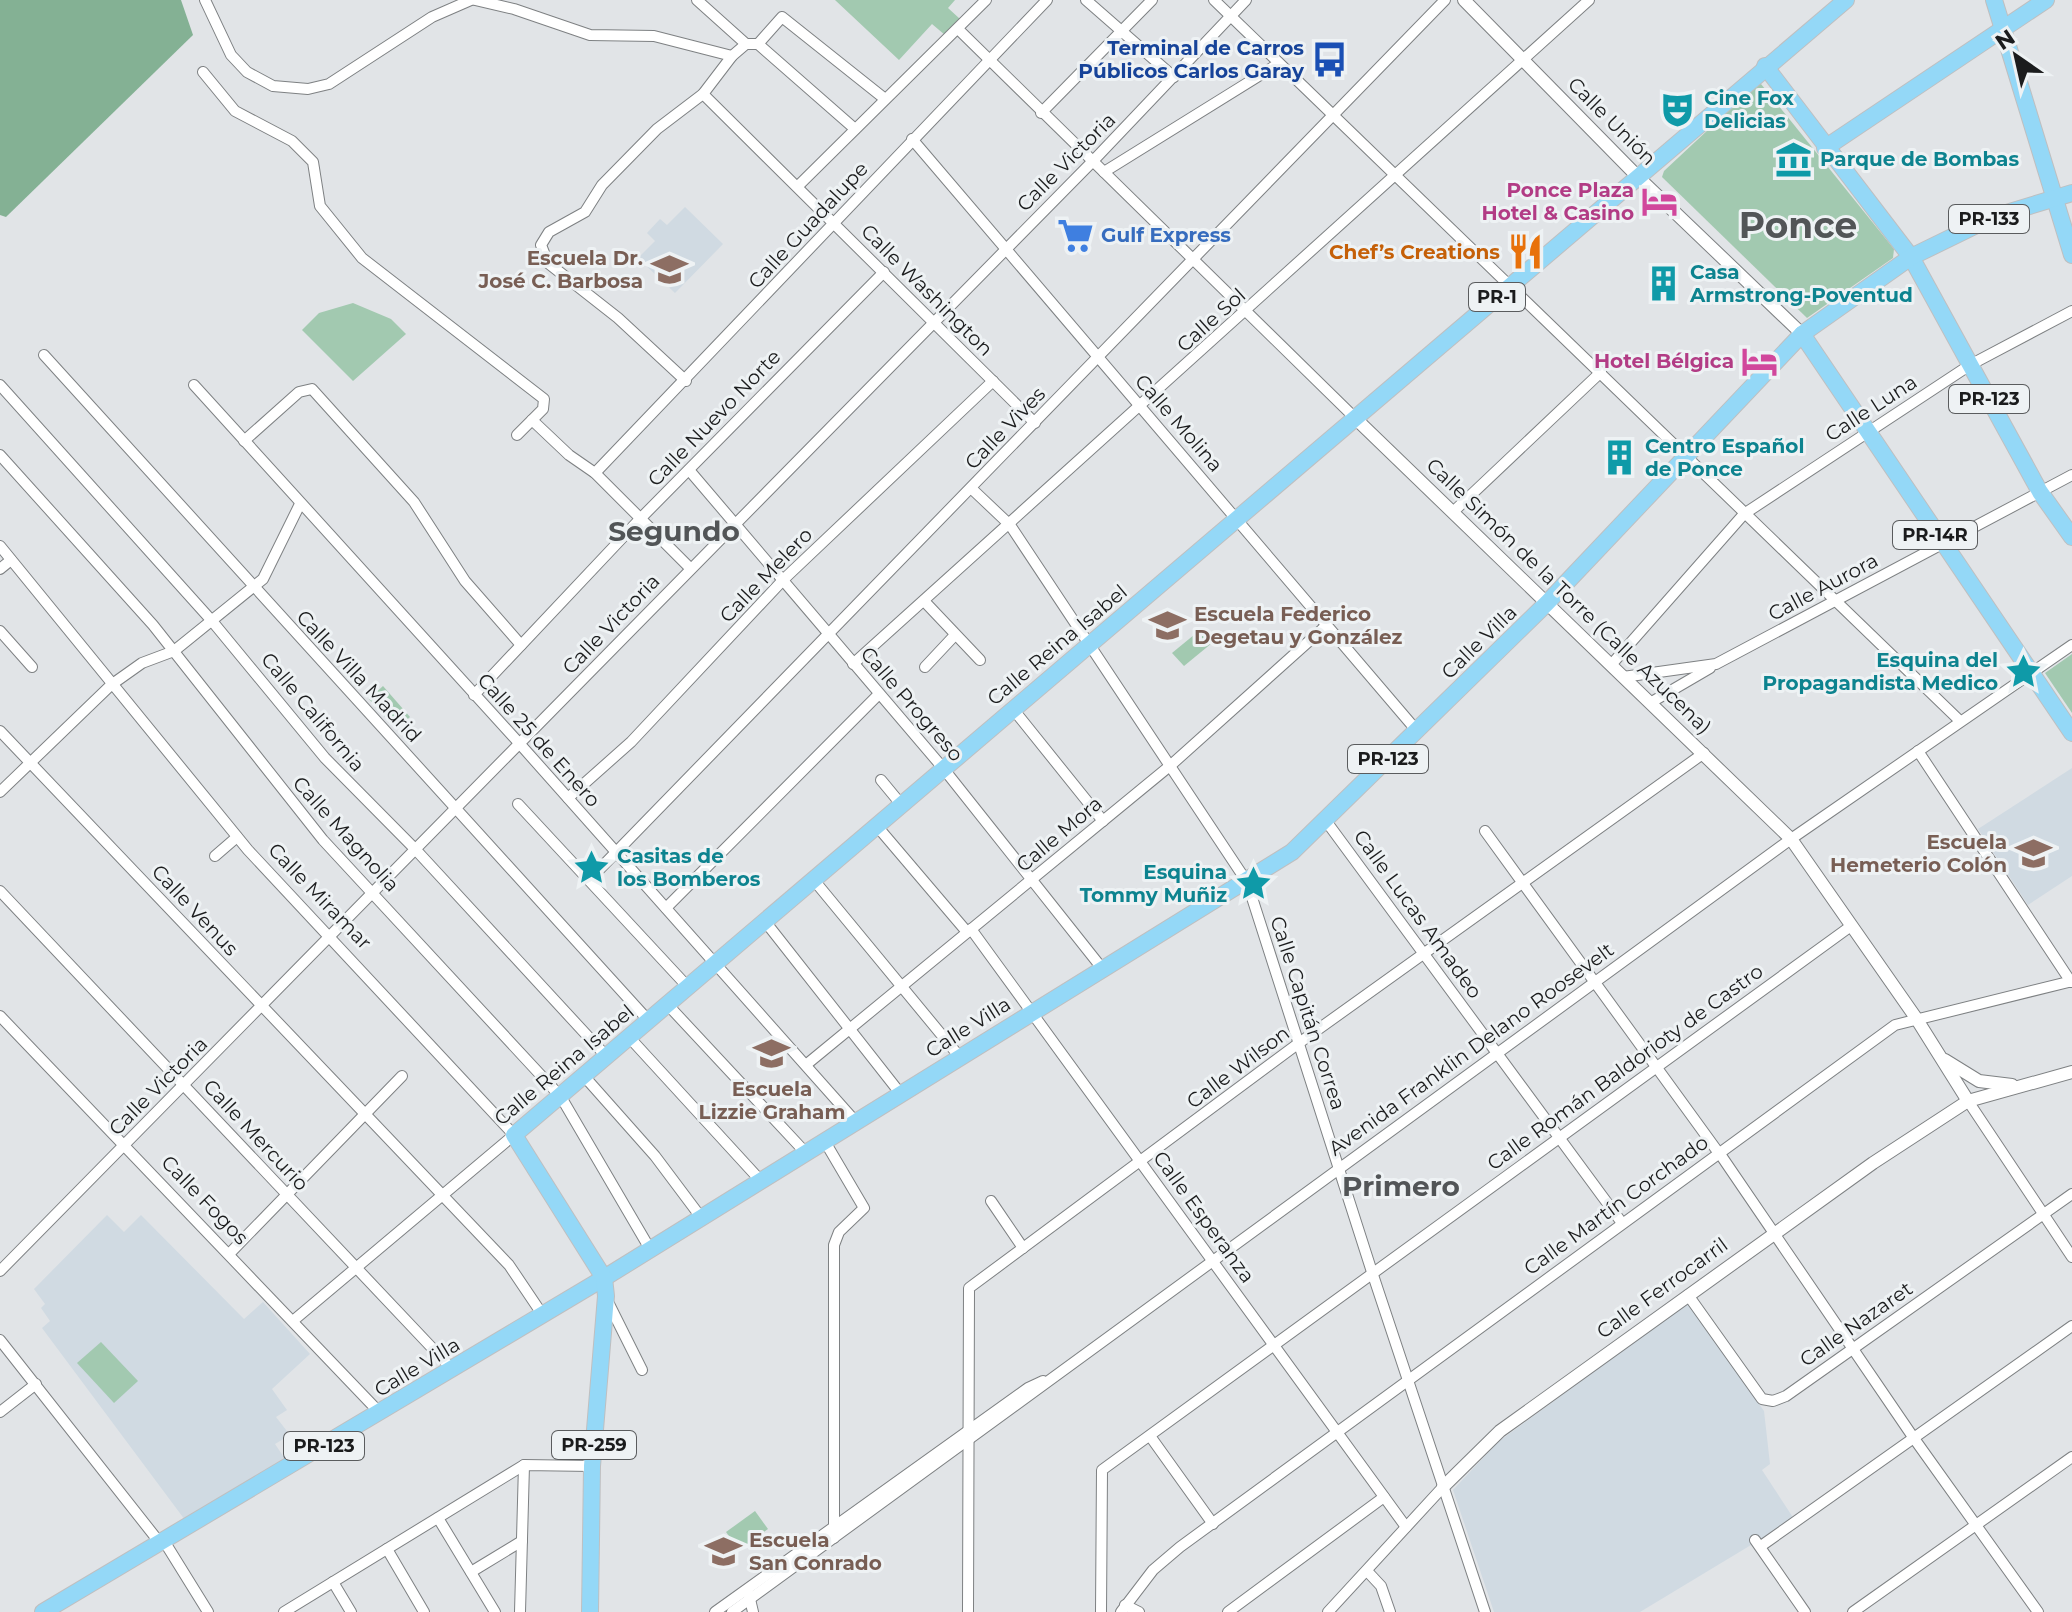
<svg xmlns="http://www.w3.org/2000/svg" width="2072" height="1612" font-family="Montserrat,sans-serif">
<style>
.built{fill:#d0dae2}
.green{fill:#a2c9b0}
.forest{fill:#84b194}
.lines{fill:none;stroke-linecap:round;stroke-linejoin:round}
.minor-casing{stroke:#7e8183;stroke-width:12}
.tertiary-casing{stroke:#7e8183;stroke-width:14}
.primary-casing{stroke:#bfbfc0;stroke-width:18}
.minor{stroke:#fff;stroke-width:10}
.tertiary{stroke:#fff;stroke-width:12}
.primary{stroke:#94d8f7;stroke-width:16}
.labels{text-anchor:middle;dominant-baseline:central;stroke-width:6;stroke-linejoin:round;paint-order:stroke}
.shield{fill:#eef2f4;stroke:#5a5c5e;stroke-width:2}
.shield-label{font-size:18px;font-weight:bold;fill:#1b1c1d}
.transit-label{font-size:20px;font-weight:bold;fill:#164399;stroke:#eef2f4;text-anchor:end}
.culture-label{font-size:20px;font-weight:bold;fill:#0d838f;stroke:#eef2f4;text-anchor:start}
.street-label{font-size:20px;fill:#1b1c1d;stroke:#eef2f4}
.hotel-label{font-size:20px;font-weight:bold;fill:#b23c85;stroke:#eef2f4;text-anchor:end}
.shop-label{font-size:20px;font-weight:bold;fill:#366cbe;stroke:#eef2f4;text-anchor:start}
.food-label{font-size:20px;font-weight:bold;fill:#c56008;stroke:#eef2f4;text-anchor:end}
.education-label{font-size:20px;font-weight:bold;fill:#785e54;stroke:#eef2f4;text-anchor:end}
.district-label{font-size:28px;font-weight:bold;fill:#525557;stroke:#eef2f4}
.town-label{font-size:36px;font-weight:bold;fill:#525557;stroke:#eef2f4}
</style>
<rect width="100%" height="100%" fill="#e1e4e7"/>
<g class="built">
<path d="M685,207L723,244L675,293L638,258L655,241L647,233L660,219L667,225Z"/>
<path d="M2072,768V876L2028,905L1978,829Z"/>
<path d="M107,1215L124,1232L141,1215L244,1319L263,1302L310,1354L272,1389L287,1410L276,1417L290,1435L275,1444L287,1462L185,1520L42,1328L50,1321L41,1308L45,1304L34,1289Z"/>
<path d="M1688,1303L1764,1411L1770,1464L1762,1470L1794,1519L1640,1612H1494L1453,1490L1498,1442Z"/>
</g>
<g class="green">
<path d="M835,0H955L948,8L960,19L945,35L932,24L899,60Z"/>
<path d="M1761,84L1894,249L1893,258L1807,318L1662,177L1664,171L1756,85Z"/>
<path d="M353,303L391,319L406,334L353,381L302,330L319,313Z"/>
<path d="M1200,630L1212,643L1184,666L1172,653Z"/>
<path d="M2072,654V713L2045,673Z"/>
<path d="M383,686L410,717L396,729L369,699Z"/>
<path d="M101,1342L138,1381L114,1403L77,1363Z"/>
<path d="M755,1511L768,1529L739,1550L726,1532Z"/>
</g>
<path class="forest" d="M0,0H181L193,35L6,217L0,215Z"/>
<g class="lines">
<defs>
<g id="minor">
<path d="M205,0L231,55L247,72L273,86L308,89L329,84L432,17L471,0"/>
<path d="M475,0L514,9L590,35L654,36L732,56"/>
<path d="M697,0L746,44H758L855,129"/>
<path d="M1086,0L1174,77"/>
<path d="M1214,0L1960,721"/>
<path d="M958,29L1355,418"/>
<path d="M758,44L782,17L885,99"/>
<path d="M203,72L235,111L292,141L313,162L320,206L362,258L544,399L543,409L517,435"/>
<path d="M703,94L1035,423"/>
<path d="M1041,113L1152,0"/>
<path d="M912,139L1417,731"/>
<path d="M1104,172L1278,64"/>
<path d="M798,186L986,0"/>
<path d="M44,355L648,1020"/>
<path d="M686,381L618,318L548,263L541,245L549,232L585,212L602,185L657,129L703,94L732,56L746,44"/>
<path d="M0,385L212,621L325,758L416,850L606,1056"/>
<path d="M194,385L519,743L855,1121"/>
<path d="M532,420L569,455L595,473L690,568"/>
<path d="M244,441L299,392L312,389L414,502L465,581L521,645"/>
<path d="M0,455L153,625L323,840L561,1097L650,1249"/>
<path d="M689,470L943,768L1101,967"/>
<path d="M595,473L1047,0"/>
<path d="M972,489L1010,525L1247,882L1372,1272L1485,1612"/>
<path d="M1453,512L1601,372"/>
<path d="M0,546L248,850L514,1135L294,1320"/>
<path d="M0,569L11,560"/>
<path d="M924,601L980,660"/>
<path d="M0,631L32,667"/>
<path d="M853,664L1589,0"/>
<path d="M1611,665L1744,514L1970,365L2072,311"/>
<path d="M925,667L955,635"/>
<path d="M1623,677L1716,664L2072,475"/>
<path d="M474,695L640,519L884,272"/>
<path d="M1650,703L1710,668"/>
<path d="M1013,709L1103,821"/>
<path d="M0,731L509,1265L542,1314"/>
<path d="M1918,751L2071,982"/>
<path d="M881,780L900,803"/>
<path d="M0,792L111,685L142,663L174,651L263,579L300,504"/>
<path d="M568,798L631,742L784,579L993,381"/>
<path d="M518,804L687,986"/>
<path d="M1326,821L1622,1223"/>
<path d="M876,825L967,932"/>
<path d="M1485,831L1718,1152"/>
<path d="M215,856L237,837"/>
<path d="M813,879L959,1056"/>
<path d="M589,880L1445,0"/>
<path d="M0,891L452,1369"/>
<path d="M666,908L878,695"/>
<path d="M764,920L900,1093"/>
<path d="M971,929L1406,1527"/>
<path d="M667,1004L805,1152"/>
<path d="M0,1016L380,1413"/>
<path d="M629,1037L760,1180"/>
<path d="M807,1064L1171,765L1327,625"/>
<path d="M584,1076L655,1156L700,1216"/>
<path d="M1968,1101L2072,1257"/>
<path d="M824,1140L864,1208L839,1232L834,1245V1538"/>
<path d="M1720,1154L1913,1437L2038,1612"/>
<path d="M991,1201L1023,1248"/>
<path d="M230,1253L402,1076"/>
<path d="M0,1271L1093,161L1246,0"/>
<path d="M1688,1295L1762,1399L1773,1401L1786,1396L2072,1194"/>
<path d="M608,1302L642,1370"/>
<path d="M0,1340L160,1543"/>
<path d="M0,1412L36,1384"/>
<path d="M1150,1436L1213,1524"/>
<path d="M438,1518L495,1612"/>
<path d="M1755,1540L1805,1612"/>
<path d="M164,1541L208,1612"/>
<path d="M1761,1546L2072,1326"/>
<path d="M387,1549L424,1612"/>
<path d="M1367,1571L1381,1586L1390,1612"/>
<path d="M471,1572L522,1541"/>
<path d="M333,1582L351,1612"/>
<path d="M749,1595L753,1612"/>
<path d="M1125,1605L1139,1612"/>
<path d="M284,1612L524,1465L592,1466"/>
<path d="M520,1612L524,1465"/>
<path d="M715,1612L1028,1388L1043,1381"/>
<path d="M732,1612L1791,839L2072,645"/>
<path d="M968,1612L969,1288L1299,1043L1704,753"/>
<path d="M1101,1612L1102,1470L1851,926"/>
<path d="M1121,1612L1153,1570L1180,1547L1895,1025L2072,981"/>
<path d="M1228,1612L1384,1497"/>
<path d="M1328,1612L1443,1487"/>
<path d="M1853,1612L2072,1457"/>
</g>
<g id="tertiary">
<path d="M1464,0L1639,178L1802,334"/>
<path d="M1355,418L1791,839L1916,1018L1968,1101"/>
<path d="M1945,1060L1979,1081L2012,1085"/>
<path d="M1443,1487L1500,1431L1873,1163L1968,1101L2072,1072"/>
</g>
<g id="primary">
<path d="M1994,0L2072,255"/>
<path d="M1765,66L1911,257L2040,492L2072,537"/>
<path d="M1825,148L2046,0"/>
<path d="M1802,334L2072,733"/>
<path d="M43,1612L604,1278L1292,852L1547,603L1802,334L1911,257L1993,217L2072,193"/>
<path d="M590,1612L592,1466L606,1296L604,1278L514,1135L1846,0"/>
</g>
</defs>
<use href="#minor" class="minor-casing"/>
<use href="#tertiary" class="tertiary-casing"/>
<use href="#primary" class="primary-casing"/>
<use href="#minor" class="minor"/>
<use href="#tertiary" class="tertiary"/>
<use href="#primary" class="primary"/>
</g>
<defs>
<symbol id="bus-bare" viewBox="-9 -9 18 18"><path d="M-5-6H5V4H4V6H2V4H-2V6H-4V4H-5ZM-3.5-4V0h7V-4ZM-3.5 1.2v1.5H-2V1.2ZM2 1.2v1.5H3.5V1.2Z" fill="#1a4fb4" stroke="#eef2f4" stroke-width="2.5" paint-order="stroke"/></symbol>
<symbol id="theatre-bare" viewBox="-9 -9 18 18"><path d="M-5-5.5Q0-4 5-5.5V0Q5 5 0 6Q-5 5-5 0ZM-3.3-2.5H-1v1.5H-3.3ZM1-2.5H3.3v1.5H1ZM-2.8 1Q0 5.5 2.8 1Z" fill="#0f9aa8" stroke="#eef2f4" stroke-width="2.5" paint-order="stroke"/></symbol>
<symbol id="museum-bare" viewBox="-9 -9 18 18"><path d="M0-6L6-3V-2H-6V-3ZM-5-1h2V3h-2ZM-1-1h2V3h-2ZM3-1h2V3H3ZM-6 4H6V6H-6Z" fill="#0f9aa8" stroke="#eef2f4" stroke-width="2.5" paint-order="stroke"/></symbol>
<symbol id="hotel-bare" viewBox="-9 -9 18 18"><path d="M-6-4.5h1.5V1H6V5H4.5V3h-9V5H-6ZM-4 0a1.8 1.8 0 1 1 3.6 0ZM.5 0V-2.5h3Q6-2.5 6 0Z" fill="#d1479c" stroke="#eef2f4" stroke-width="2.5" paint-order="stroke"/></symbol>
<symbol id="supermarket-bare" viewBox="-9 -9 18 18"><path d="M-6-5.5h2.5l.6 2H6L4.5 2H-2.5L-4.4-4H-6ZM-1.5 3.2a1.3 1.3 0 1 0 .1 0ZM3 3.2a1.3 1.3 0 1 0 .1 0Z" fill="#3f7fe0" stroke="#eef2f4" stroke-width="2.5" paint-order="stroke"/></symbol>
<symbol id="restaurant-bare" viewBox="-9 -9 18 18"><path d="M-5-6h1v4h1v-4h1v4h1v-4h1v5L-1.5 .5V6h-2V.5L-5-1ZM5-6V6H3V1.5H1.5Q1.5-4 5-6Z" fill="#e8710a" stroke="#eef2f4" stroke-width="2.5" paint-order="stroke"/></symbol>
<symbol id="school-bare" viewBox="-9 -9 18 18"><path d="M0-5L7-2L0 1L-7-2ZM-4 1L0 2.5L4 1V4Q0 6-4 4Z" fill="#8d6e63" stroke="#eef2f4" stroke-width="2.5" paint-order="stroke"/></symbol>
<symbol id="building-bare" viewBox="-9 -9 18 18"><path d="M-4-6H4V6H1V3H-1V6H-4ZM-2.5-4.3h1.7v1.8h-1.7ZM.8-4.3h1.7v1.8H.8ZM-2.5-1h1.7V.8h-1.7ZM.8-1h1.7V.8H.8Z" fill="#0f9aa8" stroke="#eef2f4" stroke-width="2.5" paint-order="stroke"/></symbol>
<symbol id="sight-bare" viewBox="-9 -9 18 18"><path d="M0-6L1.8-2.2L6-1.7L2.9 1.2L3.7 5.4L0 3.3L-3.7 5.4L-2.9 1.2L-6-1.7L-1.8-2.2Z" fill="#0f9aa8" stroke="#eef2f4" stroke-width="2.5" paint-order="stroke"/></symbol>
</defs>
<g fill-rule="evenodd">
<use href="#bus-bare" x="1304" y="34" width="51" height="51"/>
<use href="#theatre-bare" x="1652" y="84" width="51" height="51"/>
<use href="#museum-bare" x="1768" y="134" width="51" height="51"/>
<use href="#hotel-bare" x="1634" y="176" width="51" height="51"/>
<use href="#supermarket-bare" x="1050" y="210" width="51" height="51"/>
<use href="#restaurant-bare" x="1500" y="226" width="51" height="51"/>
<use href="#school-bare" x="644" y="244" width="51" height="51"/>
<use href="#building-bare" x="1638" y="258" width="51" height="51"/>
<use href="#hotel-bare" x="1734" y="336" width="51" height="51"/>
<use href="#building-bare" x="1594" y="432" width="51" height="51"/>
<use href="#school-bare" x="1142" y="600" width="51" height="51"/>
<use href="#sight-bare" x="1998" y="646" width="51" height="51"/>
<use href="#school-bare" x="2008" y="828" width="51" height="51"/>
<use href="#sight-bare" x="566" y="842" width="51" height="51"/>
<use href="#sight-bare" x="1228" y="858" width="51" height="51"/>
<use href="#school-bare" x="746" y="1028" width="51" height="51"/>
<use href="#school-bare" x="698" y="1526" width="51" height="51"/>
</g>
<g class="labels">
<g class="shield">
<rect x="1949" y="205" width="80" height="28" rx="6"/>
<rect x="1469" y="283" width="56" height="28" rx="6"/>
<rect x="1949" y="385" width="80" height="28" rx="6"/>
<rect x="1893" y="521" width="84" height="28" rx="6"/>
<rect x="1348" y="745" width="80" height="28" rx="6"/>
<rect x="552" y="1431" width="84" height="28" rx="6"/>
<rect x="284" y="1432" width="80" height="28" rx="6"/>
</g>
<g class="shield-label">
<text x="1989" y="219">PR-133</text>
<text x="1497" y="297">PR-1</text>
<text x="1989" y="399">PR-123</text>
<text x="1935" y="535">PR-14R</text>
<text x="1388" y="759">PR-123</text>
<text x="594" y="1445">PR-259</text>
<text x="324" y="1446">PR-123</text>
</g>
<g class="transit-label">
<text x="1304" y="48">Terminal de Carros<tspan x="1304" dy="23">Públicos Carlos Garay</tspan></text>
</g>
<g class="culture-label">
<text x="1704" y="98">Cine Fox<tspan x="1704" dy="23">Delicias</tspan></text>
<text x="1820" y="159">Parque de Bombas</text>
<text x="1690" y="272">Casa<tspan x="1690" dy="23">Armstrong-Poventud</tspan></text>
<text x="1645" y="446">Centro Español<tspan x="1645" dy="23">de Ponce</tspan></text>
<text x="1998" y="660" text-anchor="end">Esquina del<tspan x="1998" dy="23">Propagandista Medico</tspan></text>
<text x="617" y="856">Casitas de<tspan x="617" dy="23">los Bomberos</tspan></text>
<text x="1227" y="872" text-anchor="end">Esquina<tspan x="1227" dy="23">Tommy Muñiz</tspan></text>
</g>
<g class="street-label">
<text transform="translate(1612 121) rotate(45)">Calle Unión</text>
<text transform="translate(1066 162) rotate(-45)">Calle Victoria</text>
<text transform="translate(808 225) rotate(-47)">Calle Guadalupe</text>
<text transform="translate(927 290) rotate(45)">Calle Washington</text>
<text transform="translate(1211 320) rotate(-42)">Calle Sol</text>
<text transform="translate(1871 408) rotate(-33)">Calle Luna</text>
<text transform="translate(714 418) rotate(-46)">Calle Nuevo Norte</text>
<text transform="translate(1179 423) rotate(49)">Calle Molina</text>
<text transform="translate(1005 428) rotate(-46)">Calle Vives</text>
<text transform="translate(766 575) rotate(-46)">Calle Melero</text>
<text transform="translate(1823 587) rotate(-28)">Calle Aurora</text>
<text transform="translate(1569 596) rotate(44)">Calle Simón de la Torre (Calle Azucena)</text>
<text transform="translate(611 624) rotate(-46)">Calle Victoria</text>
<text transform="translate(1479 642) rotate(-44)">Calle Villa</text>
<text transform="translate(1057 645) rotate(-40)">Calle Reina Isabel</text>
<text transform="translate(359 676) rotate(47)">Calle Villa Madrid</text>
<text transform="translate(912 704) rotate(49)">Calle Progreso</text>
<text transform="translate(313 712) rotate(50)">Calle California</text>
<text transform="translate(539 740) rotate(48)">Calle 25 de Enero</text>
<text transform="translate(346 834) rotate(48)">Calle Magnolia</text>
<text transform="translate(1059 834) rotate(-40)">Calle Mora</text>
<text transform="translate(320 896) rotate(46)">Calle Miramar</text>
<text transform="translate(195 910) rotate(47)">Calle Venus</text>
<text transform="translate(1418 914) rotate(54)">Calle Lucas Amadeo</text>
<text transform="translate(1308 1013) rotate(72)">Calle Capitán Correa</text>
<text transform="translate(968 1027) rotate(-32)">Calle Villa</text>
<text transform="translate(1471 1049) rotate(-36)">Avenida Franklin Delano Roosevelt</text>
<text transform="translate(564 1065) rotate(-40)">Calle Reina Isabel</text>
<text transform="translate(1238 1067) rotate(-37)">Calle Wilson</text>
<text transform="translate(1625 1067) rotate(-36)">Calle Román Baldorioty de Castro</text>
<text transform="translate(158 1086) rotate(-45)">Calle Victoria</text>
<text transform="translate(256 1135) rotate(47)">Calle Mercurio</text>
<text transform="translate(205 1200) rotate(46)">Calle Fogos</text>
<text transform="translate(1616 1205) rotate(-36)">Calle Martín Corchado</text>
<text transform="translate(1204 1217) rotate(54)">Calle Esperanza</text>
<text transform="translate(1662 1288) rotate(-36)">Calle Ferrocarril</text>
<text transform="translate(1856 1324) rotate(-35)">Calle Nazaret</text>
<text transform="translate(417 1367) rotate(-31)">Calle Villa</text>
</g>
<g class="hotel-label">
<text x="1634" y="190">Ponce Plaza<tspan x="1634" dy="23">Hotel &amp; Casino</tspan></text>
<text x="1734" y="361">Hotel Bélgica</text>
</g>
<g class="shop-label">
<text x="1101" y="235">Gulf Express</text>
</g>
<g class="food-label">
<text x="1500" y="252">Chef’s Creations</text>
</g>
<g class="education-label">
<text x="643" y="258">Escuela Dr.<tspan x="643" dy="23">José C. Barbosa</tspan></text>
<text x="1194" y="614" text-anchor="start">Escuela Federico<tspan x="1194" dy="23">Degetau y González</tspan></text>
<text x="2007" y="842">Escuela<tspan x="2007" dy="23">Hemeterio Colón</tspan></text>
<text x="772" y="1089" text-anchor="middle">Escuela<tspan x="772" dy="23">Lizzie Graham</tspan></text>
<text x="749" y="1540" text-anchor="start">Escuela<tspan x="749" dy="23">San Conrado</tspan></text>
</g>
<g class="district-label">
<text x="674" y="531">Segundo</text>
<text x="1401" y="1186">Primero</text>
</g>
<g class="town-label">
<text x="1798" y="225">Ponce</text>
</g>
</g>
<g transform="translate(2016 56) rotate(326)" stroke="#eef2f4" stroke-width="6" paint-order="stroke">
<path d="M0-6L14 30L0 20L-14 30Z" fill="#1b1c1d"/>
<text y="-12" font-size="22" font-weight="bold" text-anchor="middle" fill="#1b1c1d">N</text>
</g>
</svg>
